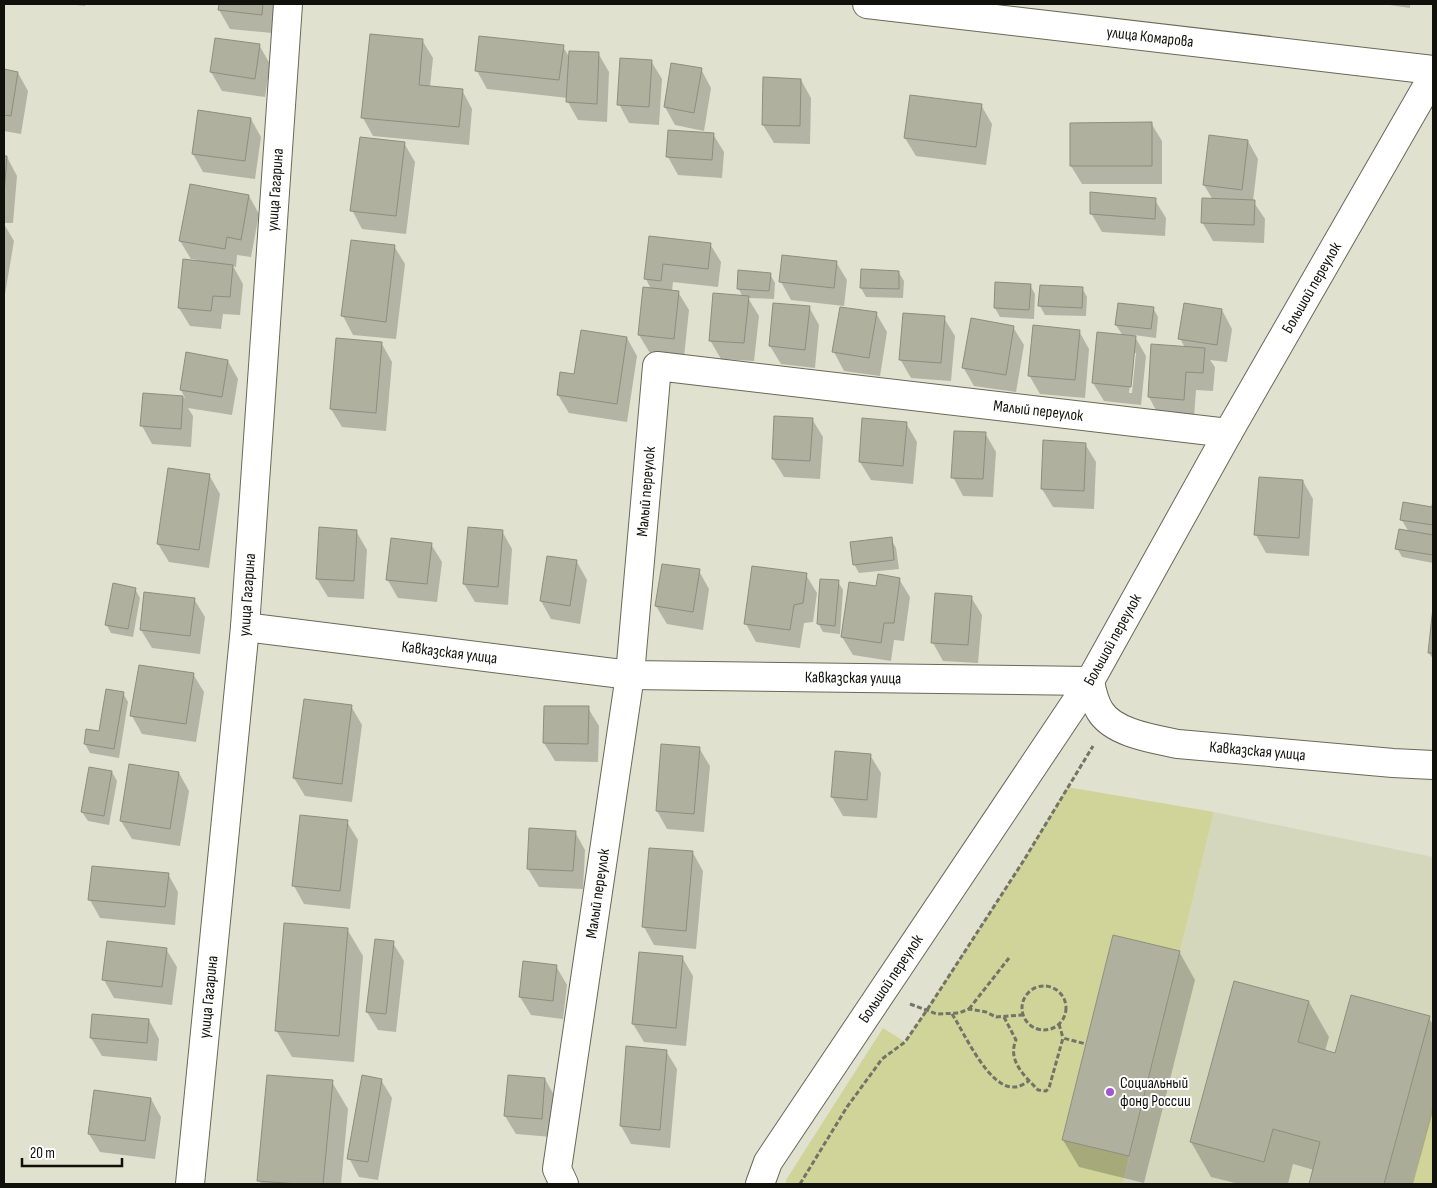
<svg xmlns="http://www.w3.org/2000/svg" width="1437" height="1188" font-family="'Sofia Sans Condensed',sans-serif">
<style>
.built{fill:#d5d7bd}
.green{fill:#d0d499}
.shadow{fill:#0003;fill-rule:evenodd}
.building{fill:#afb19e;stroke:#8d8f7d}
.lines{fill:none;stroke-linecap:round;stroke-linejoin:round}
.street-casing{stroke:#686958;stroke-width:30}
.secondary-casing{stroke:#686958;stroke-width:30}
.path{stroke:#737367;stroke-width:3;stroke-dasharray:5 2.5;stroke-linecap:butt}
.street{stroke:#fff;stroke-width:28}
.secondary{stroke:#fff;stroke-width:28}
.poi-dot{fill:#a357ca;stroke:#fff;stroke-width:2}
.labels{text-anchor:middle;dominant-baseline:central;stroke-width:4;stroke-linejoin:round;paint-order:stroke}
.street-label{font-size:16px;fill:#11110b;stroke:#fff}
.poi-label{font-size:16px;fill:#11110b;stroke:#fff;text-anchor:start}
</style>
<rect width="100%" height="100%" fill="#e0e1ce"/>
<path class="built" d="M1214,812L1433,857V1103L1413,1184H1123Z"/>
<g class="green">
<path d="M1067,787L1214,812L1180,951L1113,935L1062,1139L1129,1156L1123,1184H786V1180L883,1028L905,1042L1024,860Z"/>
<path d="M1433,1103V1184H1413Z"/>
</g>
<g class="shadow">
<path d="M68,4H85V6Z"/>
<path d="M220,4H275L272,33L230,29L219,10Z"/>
<path d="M1383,4H1410V8Z"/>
<path d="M216,39L259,45L270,64L265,97L222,91L211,72Z"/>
<path d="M422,40L433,58L430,87L462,90L472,109L469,145L373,136L363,118Z"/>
<path d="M563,47L570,58L598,53L609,72L607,122L578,120L568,102V98L487,89L477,71Z"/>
<path d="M651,61L662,79L659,125L629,123L619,104Z"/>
<path d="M701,69L711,88L704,131L675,125L665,107Z"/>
<path d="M4,70L18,73L28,91L21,134L4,131Z"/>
<path d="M801,80L811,98L810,144L774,143L763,125Z"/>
<path d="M981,105L992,124L986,165L916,156L905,138Z"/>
<path d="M251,119L261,137L255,179L203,172L193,154Z"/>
<path d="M1151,123L1162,141V184H1082L1071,166Z"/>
<path d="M713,134L724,152L722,178L678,175L668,157Z"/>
<path d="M1248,141L1258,159L1253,201L1265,219L1264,243L1213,241L1202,222L1213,200L1204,185Z"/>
<path d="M404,143L415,162L406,234L362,229L352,210Z"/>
<path d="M4,157H7L17,176L13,223H4Z"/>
<path d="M249,196L259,214L251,257L237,255L236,267L233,266L243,284L240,315L223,314L221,329L190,326L179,308L198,260L191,259L180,241Z"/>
<path d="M1155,200L1166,218L1165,236L1102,232L1091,213Z"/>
<path d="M4,224L14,241L4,300Z"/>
<path d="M650,237L710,244L721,262L718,287L673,282L672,291L678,292L689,310L684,357L650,353L639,335L651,289L646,279Z"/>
<path d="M352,241L394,246L405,264L396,339L353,335L343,316Z"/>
<path d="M836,262L847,280L844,306L791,300L781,282Z"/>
<path d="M899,273L904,281L903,298L866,297L861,288Z"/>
<path d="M770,274L775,283L774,299L748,298L759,316L754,361L721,359L710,340L743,297L738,288Z"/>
<path d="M1030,285L1035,294L1034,319L1000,317L995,308Z"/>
<path d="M1082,288L1087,297L1086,316L1045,315L1040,306Z"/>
<path d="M809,307L819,325L815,368L781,364L770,346Z"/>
<path d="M1153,308L1158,317L1156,338L1134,335L1146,356L1141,405L1104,401L1093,383L1123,336L1116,325ZM1133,353H1136L1132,393H1129Z"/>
<path d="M1222,310L1232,329L1227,362L1210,360L1215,367L1213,391L1196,390L1194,418L1159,416L1149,397L1152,346L1185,348L1180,338Z"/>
<path d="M876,313L887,332L880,376L844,371L834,352Z"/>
<path d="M944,318L955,336L951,381L911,378L900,359Z"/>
<path d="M1013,327L1024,345L1016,392L974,386L963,367Z"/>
<path d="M1079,331L1089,349L1085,398L1040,394L1029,375Z"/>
<path d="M627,338L637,356L627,422L569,413L558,395L576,376Z"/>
<path d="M382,344L392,362L386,431L342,427L331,409Z"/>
<path d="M228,361L238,379L232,415L188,408L193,416L191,447L152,444L142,426L144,394L185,398L181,390Z"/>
<path d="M812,419L823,437L820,479L784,477L773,459Z"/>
<path d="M906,423L917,442L913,484L871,480L860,462Z"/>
<path d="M985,433L996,452L993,497L963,496L953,477Z"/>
<path d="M1085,444L1096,462L1094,509L1053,507L1042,489Z"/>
<path d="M209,475L220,494L209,568L169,562L158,544Z"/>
<path d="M1303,481L1313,499L1309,556L1266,553L1256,535Z"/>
<path d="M1433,506V563L1402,557L1397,548L1409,532L1401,519L1433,508Z"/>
<path d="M356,531L367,550L364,599L328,597L317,579Z"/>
<path d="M502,531L512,549L508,605L475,602L464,584Z"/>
<path d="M891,539L896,548L899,569L859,573L854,564Z"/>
<path d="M431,544L442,562L437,602L398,598L387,579Z"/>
<path d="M577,562L587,580L580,624L551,619L541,601Z"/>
<path d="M699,571L709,589L703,630L667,624L656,606Z"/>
<path d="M806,575L817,593L813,622L804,623L800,648L756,642L746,624Z"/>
<path d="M899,579L910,597L904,641L894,640L891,661L853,655L842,637L877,588Z"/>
<path d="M838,582L843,590L840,634L823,632L818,623Z"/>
<path d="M135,589L140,598L133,637L111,633L106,624Z"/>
<path d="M971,597L982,615L978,663L943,661L933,643Z"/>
<path d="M194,599L205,617L200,654L152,648L141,630Z"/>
<path d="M1433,618V659L1429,653Z"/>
<path d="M193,674L204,692L196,742L142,734L132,716Z"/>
<path d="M123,693L128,702L119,758L90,753L85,744L100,733Z"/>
<path d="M351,706L362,725L352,802L305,796L294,778Z"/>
<path d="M588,708L599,726L598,762L555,761L544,743Z"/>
<path d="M699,748L710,766L704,832L667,829L657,811Z"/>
<path d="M836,752L870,755L881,773L877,818L843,816L832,797Z"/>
<path d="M112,772L117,781L109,825L88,821L82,812Z"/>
<path d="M179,773L189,791L180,846L132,839L121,821Z"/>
<path d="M347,822L358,840L350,909L304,904L294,886Z"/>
<path d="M575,832L585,850L583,889L539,887L528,869Z"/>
<path d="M693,853L703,871L696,949L654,945L644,927Z"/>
<path d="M168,874L178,892L175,925L100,918L90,900Z"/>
<path d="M347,929L363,956L354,1062L292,1057L276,1030Z"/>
<path d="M393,943L404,961L396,1032L378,1030L367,1012Z"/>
<path d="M166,949L177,967L172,1005L114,998L104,980Z"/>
<path d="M1180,953L1195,980L1144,1183L1079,1167L1063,1140Z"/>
<path d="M682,957L693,976L686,1046L644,1042L633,1024Z"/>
<path d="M556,966L567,985L563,1019L531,1015L520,997Z"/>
<path d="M1309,1002L1329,1037L1325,1051L1336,1054L1429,1018L1433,1025V1111L1413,1184H1310L1314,1170L1293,1164L1288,1184H1239L1211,1177L1191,1142Z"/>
<path d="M149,1020L159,1039L157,1061L102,1056L91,1038Z"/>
<path d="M666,1051L677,1069L670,1148L631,1144L621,1126Z"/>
<path d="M509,1076L545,1079L555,1097L552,1137L516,1134L505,1116Z"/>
<path d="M381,1080L392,1098L378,1180L359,1177L349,1158Z"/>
<path d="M332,1082L348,1109L341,1184H261L259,1180Z"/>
<path d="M151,1099L161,1117L155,1159L100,1152L89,1134Z"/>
</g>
<g class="building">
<path d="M219,4H263L262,15L218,10Z"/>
<path d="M370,34L423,39L419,85L463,89L459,127L361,118Z"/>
<path d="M479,36L564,45L559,80L475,71Z"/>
<path d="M215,38L260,44L255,79L210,72Z"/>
<path d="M569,51L599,52L597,104L566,102Z"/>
<path d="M620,58L652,60L649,107L617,105Z"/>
<path d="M671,63L702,68L694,113L664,107Z"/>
<path d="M4,69L18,72L11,116L4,115Z"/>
<path d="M763,77L801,79L800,126L762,125Z"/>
<path d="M910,95L982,104L976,147L904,138Z"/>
<path d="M198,110L251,118L245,161L192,154Z"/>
<path d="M1152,122V166H1070V123Z"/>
<path d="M668,130L714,133L712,160L666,157Z"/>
<path d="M1209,135L1248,140L1242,190L1203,185Z"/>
<path d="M360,137L405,142L396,216L350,211Z"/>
<path d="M4,156H7L4,194Z"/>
<path d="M190,184L249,195L241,240L227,237L225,249L179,241Z"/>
<path d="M1090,192L1156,198L1155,219L1090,214Z"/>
<path d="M1202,198L1255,200L1254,225L1201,223Z"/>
<path d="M649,236L711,243L708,269L663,264L661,281L644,279Z"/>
<path d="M351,240L395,245L386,322L341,316Z"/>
<path d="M782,255L837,261L834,288L779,282Z"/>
<path d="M183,259L233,265L230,297L213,296L211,311L178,308Z"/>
<path d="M861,269L899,271V289L860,288Z"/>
<path d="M738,270L771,273L769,291L737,289Z"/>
<path d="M995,282L1031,284L1029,310L994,308Z"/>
<path d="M1040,285L1083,287L1082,308L1038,306Z"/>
<path d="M643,287L679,291L674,339L638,335Z"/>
<path d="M713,293L749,296L744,343L709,341Z"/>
<path d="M773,303L810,306L805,350L769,346Z"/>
<path d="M1118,303L1154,307L1151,329L1115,325Z"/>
<path d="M1184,303L1222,309L1217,345L1178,339Z"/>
<path d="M840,307L877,312L869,358L832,352Z"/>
<path d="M903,313L945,316L941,363L899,360Z"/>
<path d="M971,318L1014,326L1006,375L962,368Z"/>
<path d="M1033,325L1080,330L1075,380L1028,376Z"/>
<path d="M581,330L627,337L617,404L557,395L560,372L574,374Z"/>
<path d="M1097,332L1136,336L1131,387L1092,383Z"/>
<path d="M336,338L382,342L376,413L330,409Z"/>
<path d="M1151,344L1205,348L1203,373L1186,372L1184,400L1148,397Z"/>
<path d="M186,352L228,360L222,397L180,390Z"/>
<path d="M143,393L183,396L181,429L140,426Z"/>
<path d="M774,416L813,418L810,461L772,459Z"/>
<path d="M862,418L907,422L903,466L859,462Z"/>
<path d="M954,431L986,432L983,479L951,478Z"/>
<path d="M1043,440L1086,443L1084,491L1041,489Z"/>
<path d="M168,468L210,474L199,550L157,544Z"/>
<path d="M1259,477L1303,480L1299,538L1254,535Z"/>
<path d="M1433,498V525L1400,520L1403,502L1432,507Z"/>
<path d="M319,527L357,530L354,581L316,579Z"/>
<path d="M468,527L503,530L498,587L463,584Z"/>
<path d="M1399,529L1433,535V555L1395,549Z"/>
<path d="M892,537L894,560L853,565L850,542Z"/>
<path d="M391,538L432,543L427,584L386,580Z"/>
<path d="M547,556L577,560L570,606L540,601Z"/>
<path d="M662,564L700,569L693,612L655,606Z"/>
<path d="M752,566L807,573L803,603L794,605L790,630L744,624Z"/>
<path d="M878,574L900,578L894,623H884L881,643L841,637L849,582L876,586Z"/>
<path d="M820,579L839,580L835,626L817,624Z"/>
<path d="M113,583L136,588L128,629L105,625Z"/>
<path d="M144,592L195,598L190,636L140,630Z"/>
<path d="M935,593L972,596L968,645L931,643Z"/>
<path d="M1433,607V653H1428Z"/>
<path d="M139,665L194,673L186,724L130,716Z"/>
<path d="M106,689L124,692L114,749L84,744L86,729L99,731Z"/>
<path d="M304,699L352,705L342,784L293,778Z"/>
<path d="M544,706H589L588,744L543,743Z"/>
<path d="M661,744L700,747L694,814L656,811Z"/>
<path d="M835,751L871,754L867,800L831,797Z"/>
<path d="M129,764L179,772L170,829L120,821Z"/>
<path d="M89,767L112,771L104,816L81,812Z"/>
<path d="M300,815L348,820L340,891L292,886Z"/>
<path d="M529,828L576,831L573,871L527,869Z"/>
<path d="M649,848L693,851L686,931L642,927Z"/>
<path d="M92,866L169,873L165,907L88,900Z"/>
<path d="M284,923L348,928L339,1036L275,1031Z"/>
<path d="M1113,935L1180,951L1129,1156L1062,1140Z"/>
<path d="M375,939L394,941L386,1014L366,1012Z"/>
<path d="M107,941L167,948L162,987L102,980Z"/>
<path d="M639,952L683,956L676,1028L632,1024Z"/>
<path d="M523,961L557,965L553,1001L519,997Z"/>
<path d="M1234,981L1309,1001L1298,1042L1335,1053L1351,995L1430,1016L1384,1184H1309L1320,1142L1273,1129L1264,1162L1190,1142Z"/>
<path d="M92,1014L149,1019L147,1043L90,1038Z"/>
<path d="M626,1046L667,1050L660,1130L620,1126Z"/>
<path d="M267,1075L333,1080L323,1184H298L257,1181Z"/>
<path d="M362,1075L382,1079L368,1162L347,1159Z"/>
<path d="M508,1075L545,1078L542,1119L504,1116Z"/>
<path d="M94,1090L151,1098L145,1141L88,1134Z"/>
</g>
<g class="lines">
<defs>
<g id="street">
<path id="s1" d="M867,4L1433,70"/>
<path id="s2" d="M245,627L630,675L1090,681"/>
<path id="s3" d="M190,1184L245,627L288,4"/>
<path id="s4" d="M564,1184L557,1169L630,675L657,366L1228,433"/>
<path id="s5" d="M760,1184L768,1162L1090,681"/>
</g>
<g id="secondary">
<path id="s6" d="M1433,76L1228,433L1090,681C1092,692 1094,702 1100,711C1113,733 1154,739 1178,744L1393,763L1433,765"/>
</g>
</defs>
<use href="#street" class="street-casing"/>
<use href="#secondary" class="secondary-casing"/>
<g class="path">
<circle cx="1044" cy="1008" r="22"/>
<path d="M910,1004L937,1014L959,1013L969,1009L986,1012L996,1017L1022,1015"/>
<path d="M969,1009L1009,958"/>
<path d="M952,1014C964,1032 989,1090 1015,1087C1020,1087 1025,1083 1029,1081"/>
<path d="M1004,1017L1016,1040C1007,1061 1025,1076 1038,1090L1046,1091L1049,1088L1063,1038L1086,1044"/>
<path d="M1059,1024L1063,1038"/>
<path d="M800,1184L847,1107L882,1059L905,1042L927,1010L1024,860L1093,746"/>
</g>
<use href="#street" class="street"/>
<use href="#secondary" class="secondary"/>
</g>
<circle class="poi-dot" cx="1110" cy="1092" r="5"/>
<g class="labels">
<g class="street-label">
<text stroke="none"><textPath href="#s1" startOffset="285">улица Комарова</textPath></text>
<text stroke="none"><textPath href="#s3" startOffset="998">улица Гагарина</textPath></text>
<text transform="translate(1312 288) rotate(-60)">Большой переулок</text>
<text stroke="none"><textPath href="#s4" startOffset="1210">Малый переулок</textPath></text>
<text stroke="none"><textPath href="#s4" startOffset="700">Малый переулок</textPath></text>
<text stroke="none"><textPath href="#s3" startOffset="592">улица Гагарина</textPath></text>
<text transform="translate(1113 640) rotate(-61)">Большой переулок</text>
<text stroke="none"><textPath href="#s2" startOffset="206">Кавказская улица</textPath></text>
<text stroke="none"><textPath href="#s2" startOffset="611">Кавказская улица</textPath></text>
<text stroke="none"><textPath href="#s6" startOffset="894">Кавказская улица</textPath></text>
<text stroke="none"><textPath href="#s4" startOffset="295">Малый переулок</textPath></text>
<text stroke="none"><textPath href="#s5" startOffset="244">Большой переулок</textPath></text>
<text stroke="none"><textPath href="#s3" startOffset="188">улица Гагарина</textPath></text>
</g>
<g class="poi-label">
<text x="1120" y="1083">Социальный<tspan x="1120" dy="18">фонд России</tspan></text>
</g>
</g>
<rect width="1437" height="1188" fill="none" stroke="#11110b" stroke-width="10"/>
<path d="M22 1158v8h100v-8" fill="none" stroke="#11110b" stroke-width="2.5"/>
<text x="30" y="1158" font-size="15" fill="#11110b" stroke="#ffffff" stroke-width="4" paint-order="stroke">20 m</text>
</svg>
